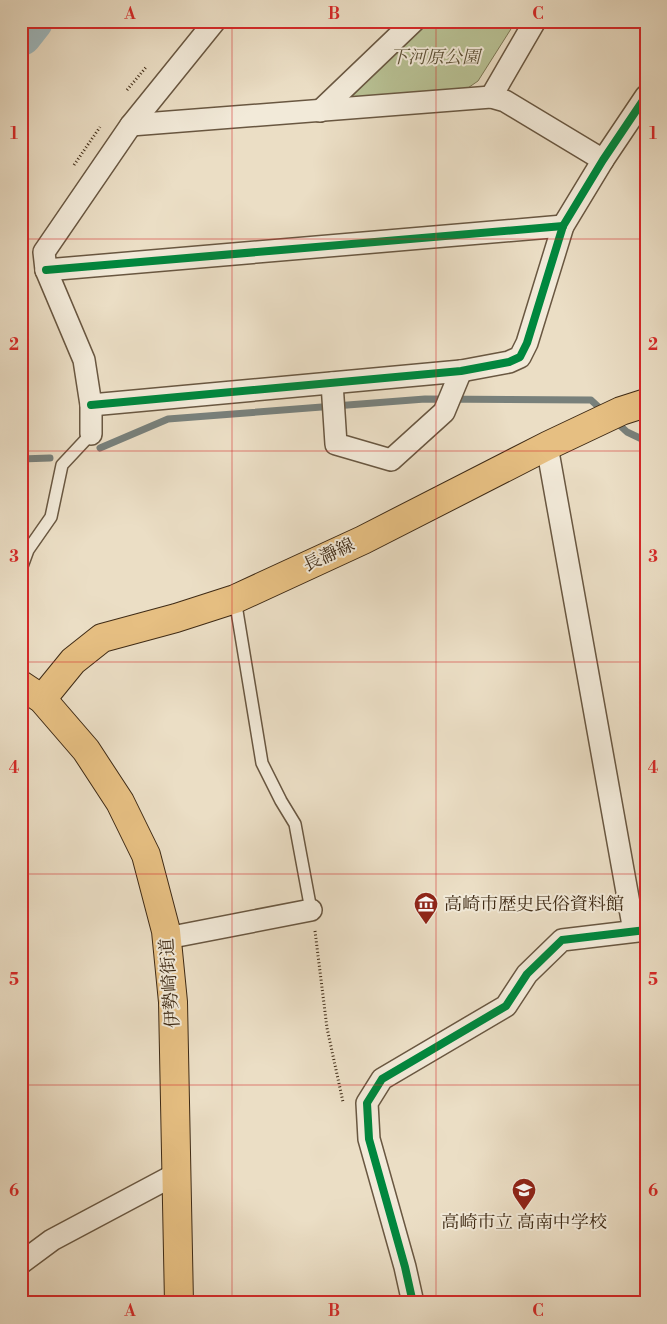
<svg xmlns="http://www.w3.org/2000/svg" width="667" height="1324" font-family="'Libre Bodoni','Noto Serif JP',serif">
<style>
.green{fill:#b8c194;stroke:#7b7654}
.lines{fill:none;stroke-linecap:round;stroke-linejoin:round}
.stream{stroke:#78807b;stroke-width:7}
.river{stroke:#9eb9bf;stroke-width:42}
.lane-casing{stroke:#695741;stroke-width:14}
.street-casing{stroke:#695741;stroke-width:24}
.primary-casing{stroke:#3e2a15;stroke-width:30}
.path{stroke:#3e2a15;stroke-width:3;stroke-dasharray:1 2.5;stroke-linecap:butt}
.lane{stroke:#f2ead9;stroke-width:11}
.street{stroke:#f2ead9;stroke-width:21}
.primary{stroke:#e6bf82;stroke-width:28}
.cycleway-casing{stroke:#f2ead9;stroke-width:11}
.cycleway{stroke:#00873e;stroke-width:8}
.grid{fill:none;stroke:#d62828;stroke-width:1;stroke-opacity:0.55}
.labels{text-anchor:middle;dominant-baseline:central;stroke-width:4;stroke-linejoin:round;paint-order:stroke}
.park-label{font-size:18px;font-style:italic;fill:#5c5035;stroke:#f2ead9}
.street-label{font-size:18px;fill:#3e2a15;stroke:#f2ead9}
.poi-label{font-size:18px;fill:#3e2a15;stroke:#f2ead9;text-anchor:start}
.neatline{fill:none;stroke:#d62828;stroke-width:2}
.grid-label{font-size:16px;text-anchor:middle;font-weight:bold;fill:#d62828}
</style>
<rect width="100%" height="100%" fill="#ebdec5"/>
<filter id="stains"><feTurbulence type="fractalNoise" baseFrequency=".004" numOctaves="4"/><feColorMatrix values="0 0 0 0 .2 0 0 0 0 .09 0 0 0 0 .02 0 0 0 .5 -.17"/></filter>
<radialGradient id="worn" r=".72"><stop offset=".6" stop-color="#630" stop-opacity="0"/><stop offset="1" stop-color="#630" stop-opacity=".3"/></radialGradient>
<path class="green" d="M419,21H516L478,81L462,92L343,102Z"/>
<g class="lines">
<g class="stream">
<path d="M615,421L627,432L646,441"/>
<path d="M100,448L168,419L425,399L591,400L605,413"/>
<path d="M21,459L50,458"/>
</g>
<path class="river" d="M21,35L32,21"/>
<defs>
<g id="lane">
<path d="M21,569L28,550L51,517L62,465L91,434"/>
<path d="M235,599L262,763L281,801L295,824L311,910"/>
</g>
<g id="street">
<path d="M491,97L535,21"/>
<path d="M320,111L414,21"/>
<path d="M131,125L491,97L505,101L603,160"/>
<path d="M46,270L563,226"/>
<path d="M332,383L336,444L391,460L444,412L461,371"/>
<path d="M91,405L461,371L509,362L520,357L527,343L563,226L603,160L646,96"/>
<path d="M91,434V405L84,360L46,270L44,252L131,125L215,21"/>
<path d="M547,446L634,931"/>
<path d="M167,938L311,910"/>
<path d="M21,1263L52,1240L176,1174"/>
<path d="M413,1303L405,1267L369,1139L367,1103L382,1079L506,1006L527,974L562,940L646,930"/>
</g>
<g id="primary">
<path d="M21,685L42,699L86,750L120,802L146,855L166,931L173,1002L179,1303"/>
<path d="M42,699L73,661L102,638L176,618L235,599L363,540L547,446L621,411L646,403"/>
</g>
</defs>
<use href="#lane" class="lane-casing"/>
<use href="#street" class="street-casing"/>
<use href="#primary" class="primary-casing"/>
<g class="path">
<path d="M127,90L147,66"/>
<path d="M74,165L100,127"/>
<path d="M315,931L327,1028L343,1102"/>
</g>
<use href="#lane" class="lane"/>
<use href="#street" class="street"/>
<use href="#primary" class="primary"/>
<defs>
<g id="cycleway">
<path d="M46,270L563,226"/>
<path d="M91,405L461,371L509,362L520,357L527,343L563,226L603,160L646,96"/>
<path d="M413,1303L405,1267L369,1139L367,1103L382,1079L506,1006L527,974L562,940L646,930"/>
</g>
</defs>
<use href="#cycleway" class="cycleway-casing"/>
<use href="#cycleway" class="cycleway"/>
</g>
<path class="grid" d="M232,21V1303M436,21V1303M21,239H646M21,451H646M21,662H646M21,874H646M21,1085H646"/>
<defs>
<symbol id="museum-pin" viewBox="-11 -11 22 30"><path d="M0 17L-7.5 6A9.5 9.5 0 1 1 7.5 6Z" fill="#8f2418" stroke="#f2ead9"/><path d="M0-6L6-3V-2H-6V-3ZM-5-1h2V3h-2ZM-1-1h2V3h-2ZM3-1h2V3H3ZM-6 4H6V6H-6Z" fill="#fff"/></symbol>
<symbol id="school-pin" viewBox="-11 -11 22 30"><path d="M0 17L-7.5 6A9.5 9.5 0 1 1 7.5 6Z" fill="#8f2418" stroke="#f2ead9"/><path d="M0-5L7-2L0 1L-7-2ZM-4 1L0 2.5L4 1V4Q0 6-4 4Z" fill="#fff"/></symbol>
</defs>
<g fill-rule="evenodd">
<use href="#museum-pin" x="412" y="890" width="28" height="38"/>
<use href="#school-pin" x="510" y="1176" width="28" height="38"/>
</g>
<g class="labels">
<g class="park-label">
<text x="435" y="57">下河原公園</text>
</g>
<g class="street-label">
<text transform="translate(329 555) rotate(-25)">長瀞線</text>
<text transform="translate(170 983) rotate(-94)">伊勢崎街道</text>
</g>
<g class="poi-label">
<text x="444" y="904">高崎市歴史民俗資料館</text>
<text x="524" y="1222" text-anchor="middle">高崎市立 高南中学校</text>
</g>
</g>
<rect width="667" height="1324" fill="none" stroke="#ebdec5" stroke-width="55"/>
<rect x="28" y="28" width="612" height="1268" class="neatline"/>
<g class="grid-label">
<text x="130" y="19">A</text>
<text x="334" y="19">B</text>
<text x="538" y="19">C</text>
<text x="14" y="139">1</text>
<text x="653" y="139">1</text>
<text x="14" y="350">2</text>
<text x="653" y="350">2</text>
<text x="14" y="562">3</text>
<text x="653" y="562">3</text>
<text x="14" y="773">4</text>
<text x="653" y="773">4</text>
<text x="14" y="985">5</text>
<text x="653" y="985">5</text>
<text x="14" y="1196">6</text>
<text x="653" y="1196">6</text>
<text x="130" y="1316">A</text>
<text x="334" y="1316">B</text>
<text x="538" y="1316">C</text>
</g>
<rect width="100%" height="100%" filter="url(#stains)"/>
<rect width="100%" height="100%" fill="url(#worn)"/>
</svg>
